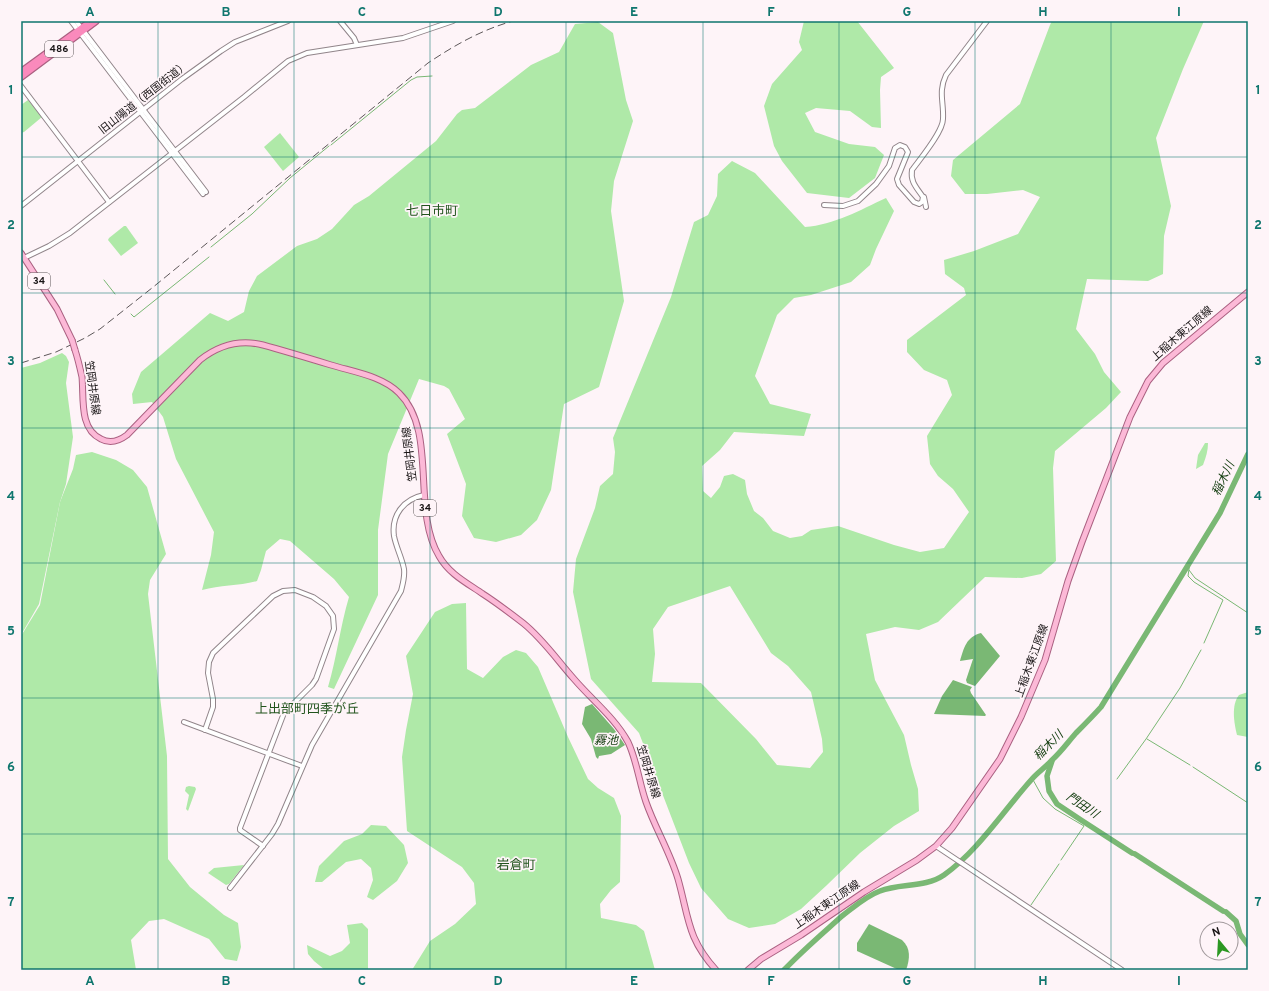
<svg xmlns="http://www.w3.org/2000/svg" width="1269" height="991" font-family="Overpass,'Noto Sans JP',sans-serif">
<style>
.green{fill:#afe9a8;fill-rule:evenodd}
.water{fill:#7ab874}
.lines{fill:none;stroke-linecap:round;stroke-linejoin:round}
.stream{stroke:#7ab874;stroke-width:1}
.river{stroke:#7ab874;stroke-width:5.5}
.minor-casing{stroke:#91858a;stroke-width:6}
.major-casing{stroke:#ab6182;stroke-width:7}
.highway-casing{stroke:#ab6182;stroke-width:8}
.minor{stroke:#fff;stroke-width:4}
.major{stroke:#fcb9d7;stroke-width:5}
.highway{stroke:#fa8abc;stroke-width:5.5}
.rail{stroke:#5d5759;stroke-width:1;stroke-dasharray:8 4;stroke-linecap:butt}
.major-bridge-casing{stroke:#ab6182;stroke-width:7;stroke-linecap:butt}
.major-bridge{stroke:#fcb9d7;stroke-width:5}
.grid{fill:none;stroke:#0f766e;stroke-width:1;stroke-opacity:0.55}
.labels{text-anchor:middle;dominant-baseline:central;stroke-width:3.5;stroke-linejoin:round;paint-order:stroke}
.shield{fill:#fef4f8;stroke:#5d5759;stroke-width:1}
.shield-label{font-size:10px;font-weight:bold;fill:#181415}
.street-label{font-size:11px;fill:#181415;stroke:#fef4f8}
.water-label{font-size:12px;font-style:italic;fill:#123c0e;stroke:#fef4f8}
.quarter-label{font-size:13px;fill:#22541d;stroke:#fef4f8}
.neatline{fill:none;stroke:#0f766e;stroke-width:1.5}
.grid-label{font-size:13px;text-anchor:middle;font-weight:bold;fill:#0f766e}
</style>
<rect width="100%" height="100%" fill="#fef4f8"/>
<g class="green">
<path d="M804,21H857L894,68L881,77L880,90L881,128L872,127L850,111L816,108L805,113L815,132L849,144L875,147L884,155L875,178L849,198L807,193L782,161L774,146L764,106L772,84L802,50L799,42Z"/>
<path d="M1052,21H1204L1183,69L1156,138L1171,206L1164,236L1163,274L1148,281L1087,279L1076,329L1095,354L1104,372L1121,392L1106,408L1055,451L1053,468L1056,561L1041,574L1022,578L985,577L938,622L919,630L895,627L866,634L875,680L904,735L911,765L918,789L919,811L894,826L860,853L827,885L801,909L775,924L749,928L728,919L701,888L689,863L639,733L591,679L573,592L576,559L595,508L600,486L613,474L615,452L613,438L671,297L694,222L708,215L717,196L718,174L732,161L755,173L805,227C834,225 860,210 886,198L894,211L876,249L870,265L851,282L811,295L794,298L777,315L755,376L770,404L811,414L804,436L734,432L720,450L702,466L703,491L711,498L720,487L724,476L733,474L745,480L747,494L754,511L763,518L773,531L790,538L802,536L811,530L838,526L894,545L920,552L944,548L969,512L953,489L938,476L930,464L927,436L952,395L947,380L924,370L907,352V340L966,295L964,288L945,274L944,260L974,251L1018,234L1040,197L1023,190L987,194H965L951,176L953,160L1020,104L1050,25ZM730,586L771,653L788,666L811,692L822,739L823,752L810,768L777,765L756,739L701,683L652,682L655,654L653,629L668,607Z"/>
<path d="M598,22L613,33L626,100L633,121L614,181L611,211L624,301L599,387L564,404L551,490L537,520L521,535L496,542L474,538L462,516L466,484L447,434L465,419L449,389L444,386L419,379L388,454L378,530V595L334,689L328,687C337,657 340,627 349,597L334,579L290,541L280,539L266,551L261,570L257,581C239,586 220,585 202,590L211,555L214,532L176,459L163,417L152,402L133,404L132,394L141,372L210,313L228,321L244,312L249,291L257,276L297,246L317,239L332,229L354,205L369,196L436,141L457,114L462,110L475,108L531,65L559,52L575,24Z"/>
<path d="M28,100L42,117L24,132L21,133V105Z"/>
<path d="M280,133L299,157L283,171L264,147Z"/>
<path d="M124,226H126L138,243L121,256L108,240L109,238Z"/>
<path d="M62,353L66,356L69,362L66,383L73,437L66,484L60,502L39,604L21,635V368L40,363Z"/>
<path d="M1205,443H1208C1208,451 1206,457 1203,465L1196,469L1198,455Z"/>
<path d="M92,452L116,460L133,470L147,487L166,554L150,580L148,594L167,756L168,859L190,887L224,915L238,923L241,947L237,961L225,959L209,939L164,919L149,921L131,940L136,970H21V636L40,605L60,502L73,469L76,455Z"/>
<path d="M466,603L467,669L483,678L503,657L516,650L526,653L538,667L568,737L588,779L598,788L614,798L621,816L620,882L611,890L600,904L601,918L636,925L644,931L655,970H412L430,941L455,924L476,904L474,883L462,867L407,831L402,757L406,730L413,694L406,656L435,612L452,604Z"/>
<path d="M1248,692V737L1237,735C1234,723 1231,705 1239,695Z"/>
<path d="M189,786L195,787L196,789L188,811L186,809L189,795L185,791L186,787Z"/>
<path d="M371,825L386,826L404,845L408,863L397,881L373,900L367,897L373,880L371,868L361,859L346,862L322,882H315L319,866L344,841L362,834Z"/>
<path d="M244,865L229,884L226,885L208,873L214,868Z"/>
<path d="M362,923L368,929V970H325L314,961L308,954L307,945L330,956L342,951L350,943L347,925Z"/>
</g>
<g class="water">
<path d="M981,633L1000,656L975,686L967,683L966,680L973,659L960,661C964,648 966,637 981,633Z"/>
<path d="M953,680L972,687L970,690L971,693L986,715L985,716L934,714L942,696Z"/>
<path d="M592,704L614,729L625,745L611,754L599,756L598,759L596,757L591,739L582,724L585,707Z"/>
<path d="M869,924L902,940C911,948 910,959 906,970H899L857,951V943Z"/>
</g>
<g class="lines">
<g class="stream">
<path d="M331,145L411,80L417,77L432,76"/>
<path d="M211,247L252,214L290,178L329,146"/>
<path d="M104,280L115,294"/>
<path d="M131,314L134,317L209,257"/>
<path d="M1190,562L1188,576L1194,582L1223,600L1204,643"/>
<path d="M1189,570L1195,578L1248,613"/>
<path d="M1147,739L1190,765"/>
<path d="M1193,767L1248,803"/>
<path d="M1032,778L1043,798L1055,809L1084,826L1061,860"/>
<path d="M1117,779L1146,739L1180,688L1201,650"/>
<path d="M1031,905L1059,864"/>
</g>
<g class="river">
<path d="M1052,761L1047,776L1049,791L1057,804L1081,820L1132,853"/>
<path d="M1135,854L1223,911"/>
<path d="M1226,912L1236,921L1240,934L1248,945"/>
<path d="M784,970C802,951 822,934 842,916C854,907 866,896 880,891C900,883 925,888 944,875C978,851 1004,810 1032,779C1038,772 1046,767 1052,760C1061,752 1068,742 1076,733C1085,724 1093,716 1101,707L1220,513L1248,454"/>
</g>
<defs>
<g id="minor">
<path d="M71,21L203,194"/>
<path d="M76,21L206,192"/>
<path d="M340,21L354,38L357,45"/>
<path d="M21,86L109,202"/>
<path d="M924,197L926,207"/>
<path d="M824,205L843,206L858,201L876,184L889,166L895,148L900,145L905,147L908,152L897,179L899,185L914,202L919,204L922,202L923,197C917,188 910,182 912,170C920,159 943,132 943,119C944,102 938,92 946,75L987,21"/>
<path d="M21,206L182,79L221,51L235,42L288,21"/>
<path d="M24,258L49,246L70,233L244,97L288,61L307,53L403,38L453,21"/>
<path d="M184,722L302,766"/>
<path d="M205,730L213,707V699L208,673L209,662L213,653L273,596L283,591L295,590L313,597L326,606L333,616L334,629L316,679L312,685L284,713L240,828V830L263,846"/>
<path d="M936,846L1122,970"/>
<path d="M230,888L272,834L278,824L312,745L401,591C403,583 405,577 404,569C402,558 396,547 394,536C391,515 404,499 424,495"/>
</g>
<g id="major">
<path d="M21,253L57,309L72,340"/>
<path d="M75,350C78,359 80,368 82,377C84,398 79,429 101,439C110,444 119,441 127,435L200,360C219,345 239,339 263,345C285,351 308,358 331,365C354,372 382,376 399,393C438,431 411,509 439,556C449,574 467,583 483,594C497,603 510,613 523,623C543,639 557,660 574,679C592,700 615,718 628,742C637,761 639,782 646,802C655,828 670,852 678,879C689,918 687,938 716,970"/>
<path d="M748,970L761,959L801,935L864,892L917,860L936,846L952,828L1000,759L1021,717L1045,660L1068,581L1082,542L1130,417L1148,381L1163,363L1248,292"/>
</g>
<g id="highway">
<path d="M21,72L87,24"/>
<path d="M21,77L96,21"/>
</g>
</defs>
<use href="#minor" class="minor-casing"/>
<use href="#major" class="major-casing"/>
<use href="#highway" class="highway-casing"/>
<use href="#minor" class="minor"/>
<use href="#major" class="major"/>
<use href="#highway" class="highway"/>
<path class="rail" d="M21,363L56,352L85,338L100,329L152,288L428,63C455,45 481,30 513,21"/>
<defs>
<path id="major-bridge" d="M72,340L75,350"/>
</defs>
<use href="#major-bridge" class="major-bridge-casing"/>
<use href="#major-bridge" class="major-bridge"/>
</g>
<path class="grid" d="M158,21V970M294,21V970M430,21V970M566,21V970M703,21V970M839,21V970M975,21V970M1111,21V970M21,157H1248M21,293H1248M21,428H1248M21,563H1248M21,698H1248M21,834H1248"/>
<g class="labels">
<g class="shield">
<rect x="45" y="41" width="28" height="16" rx="3"/>
<rect x="28" y="273" width="22" height="16" rx="3"/>
<rect x="414" y="500" width="22" height="16" rx="3"/>
</g>
<g class="shield-label">
<text x="59" y="49">486</text>
<text x="39" y="281">34</text>
<text x="425" y="508">34</text>
</g>
<g class="street-label">
<text transform="translate(144 98) rotate(-38)">旧山陽道（西国街道）</text>
<text transform="translate(1182 334) rotate(-41)">上稲木東江原線</text>
<text transform="translate(92 388) rotate(82)">笠岡井原線</text>
<text transform="translate(410 454) rotate(-97)">笠岡井原線</text>
<text transform="translate(1032 661) rotate(-70)">上稲木東江原線</text>
<text transform="translate(648 772) rotate(73)">笠岡井原線</text>
<text transform="translate(827 905) rotate(-34)">上稲木東江原線</text>
</g>
<g class="water-label">
<text transform="translate(1224 479) rotate(-65)">稲木川</text>
<text x="606" y="741">霧池</text>
<text transform="translate(1049 746) rotate(-45)">稲木川</text>
<text transform="translate(1082 806) rotate(34)">門田川</text>
</g>
<g class="quarter-label">
<text x="432" y="212">七日市町</text>
<text x="307" y="710">上出部町四季が丘</text>
<text x="516" y="866">岩倉町</text>
</g>
</g>
<rect width="1269" height="991" fill="none" stroke="#fef4f8" stroke-width="44"/>
<g transform="translate(1219 941) rotate(342)"><circle r="19" fill="#fef4f8" stroke="#a29a9d"/>
<path d="M0-3L7 15L0 10L-7 15Z" fill="#2b9722"/>
<text y="-6" font-size="11" font-weight="bold" text-anchor="middle" fill="#181415">N</text>
</g>
<rect x="22" y="22" width="1225" height="947" class="neatline"/>
<g class="grid-label">
<text x="90" y="16">A</text>
<text x="226" y="16">B</text>
<text x="362" y="16">C</text>
<text x="498" y="16">D</text>
<text x="634" y="16">E</text>
<text x="771" y="16">F</text>
<text x="907" y="16">G</text>
<text x="1043" y="16">H</text>
<text x="1179" y="16">I</text>
<text x="11" y="94">1</text>
<text x="1258" y="94">1</text>
<text x="11" y="229">2</text>
<text x="1258" y="229">2</text>
<text x="11" y="365">3</text>
<text x="1258" y="365">3</text>
<text x="11" y="500">4</text>
<text x="1258" y="500">4</text>
<text x="11" y="635">5</text>
<text x="1258" y="635">5</text>
<text x="11" y="771">6</text>
<text x="1258" y="771">6</text>
<text x="11" y="906">7</text>
<text x="1258" y="906">7</text>
<text x="90" y="985">A</text>
<text x="226" y="985">B</text>
<text x="362" y="985">C</text>
<text x="498" y="985">D</text>
<text x="634" y="985">E</text>
<text x="771" y="985">F</text>
<text x="907" y="985">G</text>
<text x="1043" y="985">H</text>
<text x="1179" y="985">I</text>
</g>
</svg>
